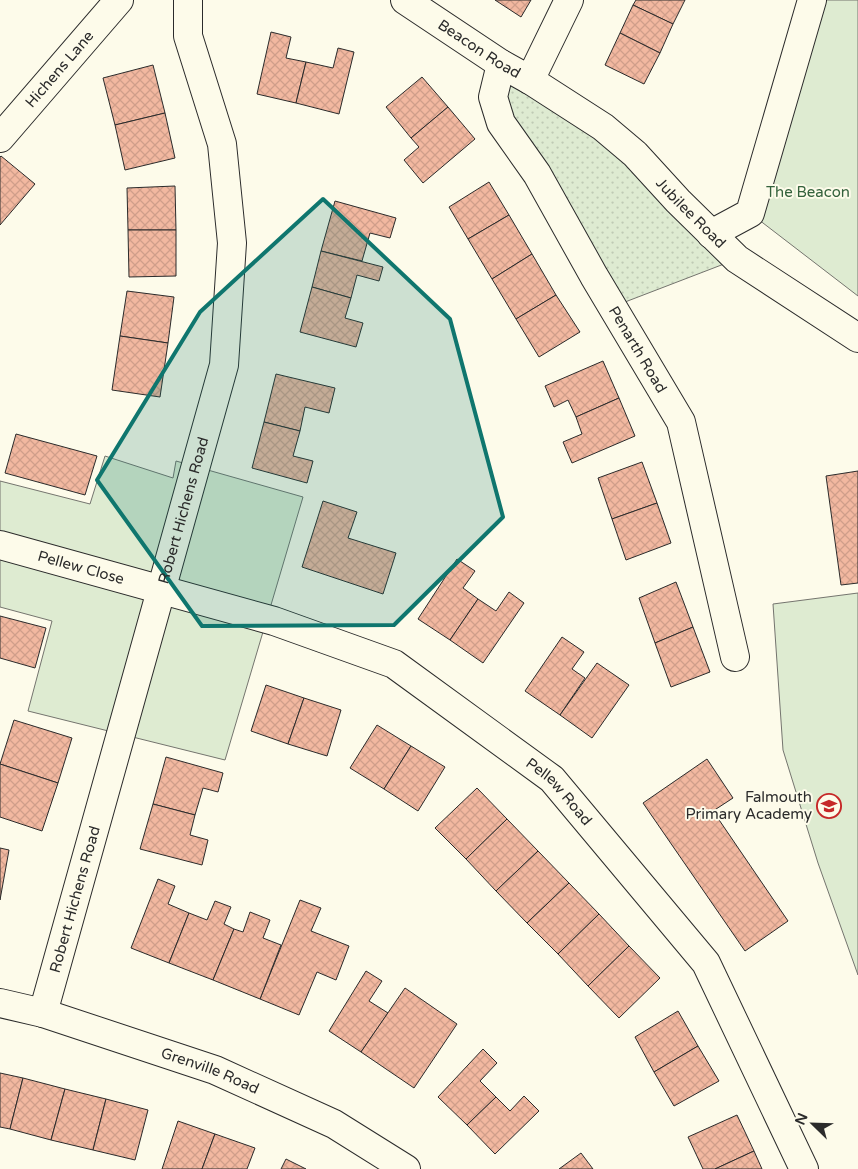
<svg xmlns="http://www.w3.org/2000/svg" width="858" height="1169" font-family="'Varela Round',sans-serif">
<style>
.grass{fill:url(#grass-dots);stroke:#74746e}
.park{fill:#deebd1;stroke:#74746e}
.building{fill:url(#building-cross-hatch);stroke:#2b2b2b}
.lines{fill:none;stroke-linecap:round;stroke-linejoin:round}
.minor-casing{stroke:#2b2b2b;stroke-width:30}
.minor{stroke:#fdfbea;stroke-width:28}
.marked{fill:#0f766e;fill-opacity:0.2;stroke:#0f766e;stroke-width:4;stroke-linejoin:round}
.labels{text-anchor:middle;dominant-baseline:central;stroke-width:4;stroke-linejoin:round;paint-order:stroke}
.street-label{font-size:15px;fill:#2b2b2b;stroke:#fdfbea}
.park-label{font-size:15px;fill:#34623c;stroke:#fdfbea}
.poi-label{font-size:15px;fill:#2b2b2b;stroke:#fdfbea;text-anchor:end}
</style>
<defs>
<pattern id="grass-dots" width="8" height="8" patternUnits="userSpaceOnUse" patternTransform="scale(1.25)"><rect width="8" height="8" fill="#deebd1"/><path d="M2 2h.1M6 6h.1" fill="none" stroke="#bfcab4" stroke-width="1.8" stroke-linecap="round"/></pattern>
<pattern id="building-cross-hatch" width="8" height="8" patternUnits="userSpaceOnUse" patternTransform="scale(1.25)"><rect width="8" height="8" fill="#f2b8a0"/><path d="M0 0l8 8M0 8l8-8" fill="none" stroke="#d09e8a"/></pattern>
</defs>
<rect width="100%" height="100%" fill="#fdfbea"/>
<path class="grass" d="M501,64L530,80L737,259L612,307L501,123Z"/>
<g class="park">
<path d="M812,0H858V296L750,213Z"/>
<path d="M105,456L173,478L176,461L303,497L225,760L28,711L52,621L0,607V481L90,504Z"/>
<path d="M858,593V975L818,863L783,750L773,604Z"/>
</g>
<g class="building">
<path d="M495,0H531L521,17Z"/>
<path d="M636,0H685L673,24L633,5Z"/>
<path d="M633,5L673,24L660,53L620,33Z"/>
<path d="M271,32L291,37L286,58L306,62L296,103L257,94Z"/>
<path d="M620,33L660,53L644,84L605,65Z"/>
<path d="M338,48L354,52L339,114L296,103L306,62L333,68Z"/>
<path d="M153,65L165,113L115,125L103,78Z"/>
<path d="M422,77L448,107L411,138L386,107Z"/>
<path d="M448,107L475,139L423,183L404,160L419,147L411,138Z"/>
<path d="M165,113L175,158L125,170L115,125Z"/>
<path d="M1,156L35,184L0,225V157Z"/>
<path d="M489,182L509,215L468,239L449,207Z"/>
<path d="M175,186L176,230H128L127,188Z"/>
<path d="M335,201L396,218L390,238L370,233L362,261L321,251Z"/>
<path d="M509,215L532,254L492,279L468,239Z"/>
<path d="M128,230H176V276L129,277Z"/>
<path d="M321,251L383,267L379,281L357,275L351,298L312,287Z"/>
<path d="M532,254L556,295L516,319L492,279Z"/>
<path d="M312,287L351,298L345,318L363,323L356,347L300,332Z"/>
<path d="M127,291L174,297L168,343L120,336Z"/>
<path d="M556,295L580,332L539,357L516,319Z"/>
<path d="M120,336L168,343L160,397L112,390Z"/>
<path d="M603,361L619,398L576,417L568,400L554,407L545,386Z"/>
<path d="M276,374L335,388L329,413L305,407L300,431L264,422Z"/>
<path d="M619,398L635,436L572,463L563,442L582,434L576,417Z"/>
<path d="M264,422L300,431L293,456L313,461L307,483L252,468Z"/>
<path d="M16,434L97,456L85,495L5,473Z"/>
<path d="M642,462L657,503L612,519L598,478Z"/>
<path d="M858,471V583L841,585L826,476Z"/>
<path d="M323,501L357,512L348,538L396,553L383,594L302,567Z"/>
<path d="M657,503L671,543L626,560L612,519Z"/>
<path d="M457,559L475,571L463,588L478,599L450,640L418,619Z"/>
<path d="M676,582L693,627L655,643L639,598Z"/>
<path d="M509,592L524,603L483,663L450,640L478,599L496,611Z"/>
<path d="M0,616L46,628L35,668L0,658Z"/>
<path d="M693,627L710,672L671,687L655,643Z"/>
<path d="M562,637L584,652L572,669L585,678L560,715L525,691Z"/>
<path d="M597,663L629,685L592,738L560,715Z"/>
<path d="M266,685L304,698L288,744L251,731Z"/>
<path d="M304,698L341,710L327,756L288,744Z"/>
<path d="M14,720L72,738L58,783L0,764Z"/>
<path d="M377,725L411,746L384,789L350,768Z"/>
<path d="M411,746L445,767L418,811L384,789Z"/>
<path d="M166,757L223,773L218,792L203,788L195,815L153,804Z"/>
<path d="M707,759L733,798L713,811L788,921L745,951L643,803Z"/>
<path d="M0,764L58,783L42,831L0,817Z"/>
<path d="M477,788L507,819L466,859L435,828Z"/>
<path d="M153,804L195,815L190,835L208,840L202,865L140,849Z"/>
<path d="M507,819L538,851L496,891L466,859Z"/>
<path d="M0,848L9,850L0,900Z"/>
<path d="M538,851L569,883L527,923L496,891Z"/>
<path d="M158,879L175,886L168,904L189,913L169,963L131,948Z"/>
<path d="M569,883L599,914L558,954L527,923Z"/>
<path d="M300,900L321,908L311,931L349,946L336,980L317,972L299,1015L260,999Z"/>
<path d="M215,901L231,907L224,924L234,929L213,980L169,963L189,913L207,920Z"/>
<path d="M250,912L270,920L263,938L281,945L260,999L213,980L234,929L243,932Z"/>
<path d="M599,914L629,946L588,986L558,954Z"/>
<path d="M629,946L660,978L619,1018L588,986Z"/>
<path d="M366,971L382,981L369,1001L388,1013L361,1052L329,1031Z"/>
<path d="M405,988L457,1024L414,1088L361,1052Z"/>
<path d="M678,1011L698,1046L654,1072L635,1037Z"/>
<path d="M698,1046L719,1081L674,1106L654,1072Z"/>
<path d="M483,1049L497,1063L480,1081L496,1097L467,1125L438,1097Z"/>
<path d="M0,1073L23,1078L10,1129L0,1127Z"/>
<path d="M23,1078L65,1089L51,1140L10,1129Z"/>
<path d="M65,1089L106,1099L93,1150L51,1140Z"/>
<path d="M524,1096L539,1111L495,1154L467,1125L496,1097L510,1111Z"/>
<path d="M106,1099L148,1110L135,1160L93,1150Z"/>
<path d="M737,1115L754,1151L715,1169H703L688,1137Z"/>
<path d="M178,1121L215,1134L202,1169H162Z"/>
<path d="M215,1134L255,1148L247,1169H202Z"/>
<path d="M754,1151L762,1169H715Z"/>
<path d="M581,1153L593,1169H559Z"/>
<path d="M286,1159L306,1169H281Z"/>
</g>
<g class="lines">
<defs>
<g id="minor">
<path id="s1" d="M405,0L501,64L530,80L569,0"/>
<path id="s2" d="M501,64L493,97L501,123L537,174L594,276L681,422L735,657"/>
<path id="s3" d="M530,80L603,127L635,154L678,201L737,259L858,338"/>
<path id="s4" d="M0,138L119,0"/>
<path d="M711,234L750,213L812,0"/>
<path id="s5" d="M0,545L274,621L394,664L552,779L706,963L804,1169"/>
<path id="s6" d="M0,1003L43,1013L215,1070L334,1124L406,1169"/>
<path id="s7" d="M43,1013L224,365L232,243L222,144L188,36V0"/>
</g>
</defs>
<use href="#minor" class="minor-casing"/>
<use href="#minor" class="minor"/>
</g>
<path class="marked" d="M323,199L450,319L503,517L394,625L202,626L97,480L200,312Z"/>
<defs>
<symbol id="school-ring" viewBox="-11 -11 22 22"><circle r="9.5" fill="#fdfbea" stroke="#c62828" stroke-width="1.5"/><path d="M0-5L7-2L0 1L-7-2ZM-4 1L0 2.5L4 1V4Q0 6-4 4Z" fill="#c62828"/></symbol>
</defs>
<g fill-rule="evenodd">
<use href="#school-ring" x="815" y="792" width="28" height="28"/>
</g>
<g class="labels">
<g class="street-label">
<text stroke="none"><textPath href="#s1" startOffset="89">Beacon Road</textPath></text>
<text stroke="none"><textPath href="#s4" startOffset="91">Hichens Lane</textPath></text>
<text stroke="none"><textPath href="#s3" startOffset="210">Jubilee Road</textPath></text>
<text stroke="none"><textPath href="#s2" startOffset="326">Penarth Road</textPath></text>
<text stroke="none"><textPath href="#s7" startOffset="522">Robert Hichens Road</textPath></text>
<text stroke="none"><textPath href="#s5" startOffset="84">Pellew Close</textPath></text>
<text stroke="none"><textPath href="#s5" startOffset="621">Pellew Road</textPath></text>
<text stroke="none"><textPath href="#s7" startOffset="118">Robert Hichens Road</textPath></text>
<text stroke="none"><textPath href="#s6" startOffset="221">Grenville Road</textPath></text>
</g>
<g class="park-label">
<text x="808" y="192">The Beacon</text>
</g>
<g class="poi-label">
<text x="812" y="797">Falmouth<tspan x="812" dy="17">Primary Academy</tspan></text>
</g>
</g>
<g transform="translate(813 1124) rotate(293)" stroke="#fdfbea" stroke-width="4" paint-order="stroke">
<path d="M0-4L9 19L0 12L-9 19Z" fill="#2b2b2b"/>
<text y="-8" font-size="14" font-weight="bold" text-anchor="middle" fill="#2b2b2b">N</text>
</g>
</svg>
